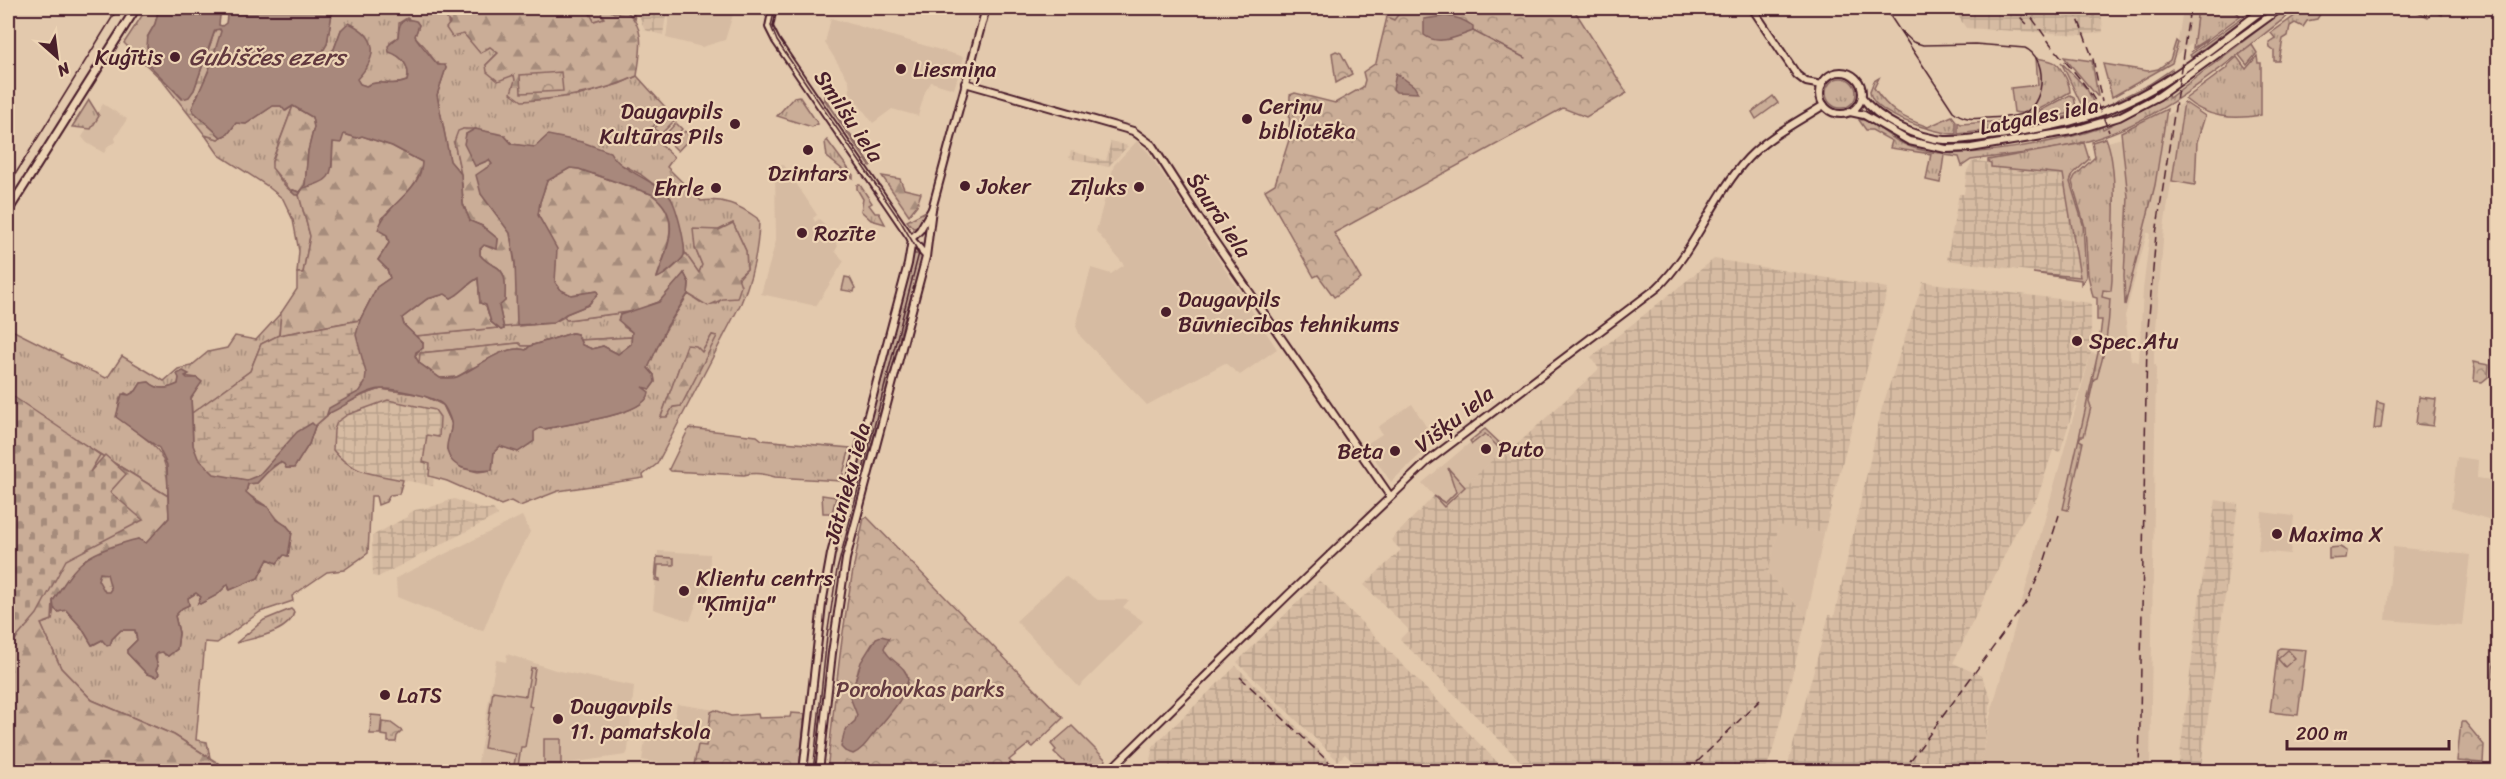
<svg xmlns="http://www.w3.org/2000/svg" width="2506" height="779" font-family="Sriracha,sans-serif">
<style>
.built{fill:#d6bba2;fill-rule:evenodd}
.industrial{fill:url(#industrial-grid)}
.grass{fill:url(#grass-tufts);stroke:#8a6661;stroke-width:1.5;fill-rule:evenodd}
.forest{fill:url(#forest-firs);stroke:#8a6661;stroke-width:1.5}
.wetland{fill:url(#wetland-marsh);stroke:#8a6661;stroke-width:1.5}
.cemetery{fill:url(#cemetery-stones);stroke:#8a6661;stroke-width:1.5}
.park{fill:url(#park-crowns);stroke:#8a6661;stroke-width:1.5}
.garden{fill:#caad97;stroke:#8a6661;stroke-width:1.5}
.water{fill:#a8887b;stroke:#825e5b;stroke-width:1.5;fill-rule:evenodd}
.lines{fill:none;stroke-linecap:round;stroke-linejoin:round}
.stream{stroke:#825e5b;stroke-width:1.5}
.secondary-casing{stroke:#4a1f2b;stroke-width:10}
.primary-casing{stroke:#4a1f2b;stroke-width:11}
.secondary{stroke:#edd4b5;stroke-width:6}
.primary{stroke:#edd4b5;stroke-width:7}
.tram{stroke:#4a1f2b;stroke-width:1.5}
.rail{stroke:#4a1f2b;stroke-width:1.5;stroke-dasharray:9 4.5;stroke-linecap:butt}
.poi-dot{fill:#4a1f2b;stroke:#edd4b5;stroke-width:2}
.labels{text-anchor:middle;dominant-baseline:central;stroke-width:4.5;stroke-linejoin:round;paint-order:stroke}
.poi-label{font-size:22px;fill:#4a1f2b;stroke:#edd4b5;text-anchor:start}
.street-label{font-size:22px;fill:#4a1f2b;stroke:#edd4b5}
.park-label{font-size:22px;fill:#643b41;stroke:#edd4b5}
.water-label{font-size:24px;font-style:italic;fill:#62393f;stroke:#edd4b5}
</style>
<defs>
<pattern id="industrial-grid" width="8" height="8" patternUnits="userSpaceOnUse" patternTransform="scale(1.5)"><rect width="8" height="8" fill="#d6bba2"/><path d="M0 4h8M4 0v8" fill="none" stroke="#b9a08c"/></pattern>
<pattern id="grass-tufts" width="24" height="20" patternUnits="userSpaceOnUse" patternTransform="scale(1.5)"><rect width="24" height="20" fill="#caad97"/><path d="M3 7l-1-3M5 7V3M7 7l1-3M15 17l-1-3M17 17v-4M19 17l1-3" fill="none" stroke="#a68c7b"/></pattern>
<pattern id="forest-firs" width="22" height="20" patternUnits="userSpaceOnUse" patternTransform="scale(1.5)"><rect width="22" height="20" fill="#caad97"/><path d="M5 1l3.5 6h-7zM16 11l3.5 6h-7z" fill="#a68c7b"/></pattern>
<pattern id="wetland-marsh" width="20" height="14" patternUnits="userSpaceOnUse" patternTransform="scale(1.5)"><rect width="20" height="14" fill="#caad97"/><path d="M1 5h8M5 5V1M11 12h8M15 12V8" fill="none" stroke="#a68c7b"/></pattern>
<pattern id="cemetery-stones" width="16" height="16" patternUnits="userSpaceOnUse" patternTransform="scale(1.5)"><rect width="16" height="16" fill="#caad97"/><path d="M2 7V4a2 2 0 0 1 4 0v3zM10 15v-3a2 2 0 0 1 4 0v3z" fill="#a68c7b"/></pattern>
<pattern id="park-crowns" width="20" height="18" patternUnits="userSpaceOnUse" patternTransform="scale(1.5)"><rect width="20" height="18" fill="#caad97"/><path d="M2 6a3 3 0 1 1 6 0M12 15a3 3 0 1 1 6 0" fill="none" stroke="#a68c7b"/></pattern>
</defs>
<rect width="100%" height="100%" fill="#e3c9ad"/>
<filter id="ink" filterUnits="userSpaceOnUse"><feTurbulence type="fractalNoise" baseFrequency=".0167" numOctaves="2"/><feDisplacementMap in="SourceGraphic" scale="12" xChannelSelector="R" yChannelSelector="G"/><feConvolveMatrix kernelMatrix="1 2 1 2 8 2 1 2 1" color-interpolation-filters="sRGB"/></filter>
<g filter="url(#ink)">
<g class="built">
<path d="M670,8H735L725,40L702,47L666,38Z"/>
<path d="M2183,8H2198L2194,42L2176,55Z"/>
<path d="M831,18L964,57L954,89L931,82L925,92L918,116L892,109L873,123L850,93L849,81L825,43Z"/>
<path d="M2184,101L2164,228L2154,354V365H2156L2150,771L1979,772L1989,720L2091,353L2104,355L2110,299L2102,298L2103,289L2112,280L2113,197L2111,161L2108,142L2122,138L2126,162L2128,197L2124,276L2125,302L2155,185L2166,117ZM2147,233H2150L2143,290L2139,362L2131,360L2125,316Z"/>
<path d="M103,104L127,119L115,138L116,142L109,145L104,153L87,143L82,137Z"/>
<path d="M1137,141L1148,152L1277,349L1240,375L1225,363L1147,405L1080,336L1076,326L1091,268L1111,274L1124,265L1096,231L1114,165Z"/>
<path d="M784,165L817,215L813,218L815,222L819,219L822,222L838,246L835,251L844,261L816,306L761,294L776,241L775,166Z"/>
<path d="M1412,404L1430,433L1416,442L1423,452L1391,482L1365,445L1382,434L1378,427Z"/>
<path d="M1484,431L1502,451L1444,507L1422,483Z"/>
<path d="M2457,457L2478,460L2477,478L2498,481V522L2451,508Z"/>
<path d="M2262,512L2294,516L2290,554L2258,551Z"/>
<path d="M522,516L530,532L504,580L484,629L482,631L397,597L396,578Z"/>
<path d="M1779,524L1824,533L1807,617L1768,573Z"/>
<path d="M2393,547L2470,555L2462,626L2386,620Z"/>
<path d="M658,551L710,554L709,588L705,595L699,596L690,621L653,609Z"/>
<path d="M1065,576L1098,600H1129L1123,607L1143,621L1134,632L1079,687L1016,621Z"/>
<path d="M507,654L555,670L634,686L628,751L626,755L561,764L481,770L478,762L496,660L506,662Z"/>
<path d="M677,704L715,710L711,712L706,747L698,745L693,770L642,760L647,727L672,731Z"/>
</g>
<g class="industrial">
<path d="M636,8H667L663,35L645,30Z"/>
<path d="M1356,8H1401L1394,20Z"/>
<path d="M1953,8H2101L2103,32L2082,35L1966,28Z"/>
<path d="M1111,141L1128,146L1108,167L1069,158L1071,151L1106,161Z"/>
<path d="M1976,161L1992,163L1991,167L2063,174L2081,278L1947,260L1959,194H1964L1967,171L1971,163Z"/>
<path d="M1714,259L1888,288L1824,533L1779,525L1768,573L1807,617L1772,753L1765,771H1530L1400,639L1409,630L1364,585L1401,550L1391,540L1434,496L1444,506L1505,448L1509,452L1599,369L1591,357Z"/>
<path d="M1923,282L2091,303V353L2060,452L2053,450L2038,496L2018,527L1953,663L1982,676L1991,699L1980,771H1786L1829,615L1834,617L1882,408Z"/>
<path d="M388,400L435,410L440,417L433,486L360,471L344,463L333,450L334,430L337,422L347,415Z"/>
<path d="M454,499L483,509H493L498,515L378,577L373,576L372,536L407,517L408,514L415,510L431,507Z"/>
<path d="M2216,500L2238,504L2201,766L2190,764L2189,771H2178L2200,595Z"/>
<path d="M1319,581L1325,585L1506,771H1362L1345,754L1338,761L1237,662Z"/>
<path d="M1236,666L1271,701L1340,771H1161L1150,760L1153,746Z"/>
</g>
<g class="grass">
<path d="M147,8H159L155,24L148,36V56H143L142,61L124,43Z"/>
<path d="M331,8H401L414,11L421,8H439L446,11L449,27L490,46L498,53L486,65L514,74L515,80L577,96L619,84L637,76L667,109L648,133L674,157L667,167L701,201C723,198 739,205 757,218L759,222C758,251 753,276 741,303L657,464L643,475L644,478L558,491L520,506L511,501L501,505L447,481L429,476L430,464L423,462L427,435L439,437L440,417L435,410L388,400L347,415L337,422L334,430L333,450C352,474 374,474 403,480L399,494L390,495L386,502L378,505L376,496H371L368,553L344,570L327,572L292,596L293,601L260,612L217,643L205,642L196,740L207,742L210,758L174,735L92,700L61,668L41,624L52,620L54,608L58,612L66,610L82,628L93,645L102,640L110,645L112,639L121,630H135L137,640L127,650L156,670L157,653L163,652L165,655L177,649L179,633L175,616L191,594L196,592L201,597L198,603L228,584L229,589L258,578L268,559L272,560L287,526C275,521 275,512 266,506C259,501 253,498 246,493L248,484L260,478L280,462L296,463L309,444L315,426L334,410L363,395L381,389L423,395L443,405L452,424L447,449L494,452L500,446L541,427L544,429L616,414L640,386L654,375L648,368C656,341 674,318 688,294L700,302L717,304L747,269L746,251L733,223L719,230L695,248L702,265L699,273L685,253L680,228L671,198L640,174L627,167L512,144L504,135L463,129L454,142L461,174L450,161L437,95L446,68C434,64 432,56 425,47C421,42 418,41 415,36L419,25L407,18L399,23L398,37L390,42L389,51C402,56 411,67 407,81C390,88 383,78 366,86L360,84L356,79L363,71L341,30L334,49L321,62L317,61L327,44L332,13ZM712,335L716,336L681,406L673,407L661,417L687,346L702,352Z"/>
<path d="M587,8H600L604,18L594,21Z"/>
<path d="M606,8H632L635,19L627,12L613,13Z"/>
<path d="M2198,8H2233L2240,16L2191,52L2207,39L2193,48Z"/>
<path d="M2260,8L2256,10L2192,57L2190,55L2251,11Z"/>
<path d="M2271,8H2275L2190,71L2189,69Z"/>
<path d="M2287,8H2298C2235,55 2177,111 2101,137C2060,151 2013,154 1971,160L1962,166L1959,157L1944,155L1940,183L1926,180L1931,154L1890,148L1892,141L1872,130H1866L1859,120C1869,118 1884,133 1896,140C1905,145 1915,149 1926,151C1963,160 2066,141 2102,127L2103,129L2168,95L2169,98Z"/>
<path d="M2306,8H2324L2317,19L2307,21L2303,27L2295,23L2290,26L2288,36L2283,39L2279,61H2274V51L2270,48L2269,42L2275,38L2271,33Z"/>
<path d="M2410,8H2445L2442,15L2432,10L2428,17Z"/>
<path d="M2176,41L2178,43L2172,63L2112,97L2103,64L2148,71L2158,69L2170,60Z"/>
<path d="M2252,45L2257,53L2247,65L2239,55Z"/>
<path d="M2257,56L2258,63H2261V115C2233,120 2207,118 2185,99L2228,67V65L2237,57L2246,69Z"/>
<path d="M2064,57L2092,61L2098,96H2097Z"/>
<path d="M2036,58C2054,61 2057,60 2066,78C2068,83 2070,86 2070,92C2052,101 2035,117 2014,112L2011,88L2038,85Z"/>
<path d="M2061,62L2087,89L2094,104L2083,108Z"/>
<path d="M2172,69L2173,71L2141,91L2114,104L2113,102L2148,85Z"/>
<circle cx="1841" cy="93" r="15"/>
<path d="M1879,78L1874,88C1890,112 1901,117 1928,127L1952,116L1956,121V134C1935,133 1871,115 1870,91L1874,81Z"/>
<path d="M2170,82L2171,84L2116,114L2115,111Z"/>
<path d="M2070,95L2074,97L2077,112L2037,120L2036,113Z"/>
<path d="M799,96L818,124L812,127L777,116L794,97Z"/>
<path d="M824,97L871,165L870,166L824,99Z"/>
<path d="M89,100L99,116L91,129L72,127Z"/>
<path d="M2184,102L2205,116L2197,142L2195,185L2172,181Z"/>
<path d="M273,106H281L286,111L293,106L272,161C272,172 289,194 299,195L310,236L303,273H297L299,251L293,220L283,199L266,185L219,155L205,135L218,139L228,134L236,123L246,124Z"/>
<path d="M2095,109V111L2051,123L2022,128Z"/>
<path d="M2167,109L2155,185L2125,305L2124,276L2128,197L2121,132Z"/>
<path d="M1873,113C1897,130 1919,141 1949,144L2038,132L2098,118L2099,120L2061,131L1948,146C1918,143 1896,131 1871,115Z"/>
<path d="M2032,113L2033,121L2014,127L1958,134V122L1961,124L2003,121L2004,124H2008L2009,121H2017Z"/>
<path d="M2106,138C2120,172 2112,241 2112,280L2111,291L2103,290L2102,297L2110,299C2109,326 2105,353 2097,378L2094,379L2089,401L2091,407L2084,436H2081L2079,440L2083,442L2068,510L2063,509L2098,353L2102,320H2097V298L2093,297L2088,275L2085,227L2072,182L2075,176L2095,157L2092,142Z"/>
<path d="M827,140L853,175V178L827,157L825,142Z"/>
<path d="M2084,143L2089,159L2073,174L2070,182L2083,224L2086,277L2081,284V280L2033,273L2080,277L2063,174L1991,167V163L1988,162V160Z"/>
<path d="M857,185H860L872,203L869,205L875,213H879L885,224L871,220L861,211L863,199L857,189Z"/>
<path d="M926,211L918,227L913,228L907,221Z"/>
<path d="M914,253L922,256L921,262L899,338L900,339L865,470L859,468L864,440Z"/>
<path d="M636,311L620,315L624,327L632,332V337L580,340L577,334L572,333L530,346H522L519,343L421,353L419,363L415,356L423,343L415,336L498,328L501,330L504,327L553,323L564,317L567,320Z"/>
<path d="M281,313L279,335L261,344L250,371L192,413L191,398L200,384L197,378L185,376L188,375L179,378L178,384C168,389 157,390 149,382L141,383L136,391L129,395L125,393L120,398L117,417C152,445 170,447 168,496L8,398V328L62,355L61,357C76,366 91,370 106,378L108,377L122,356L164,381L178,369L191,366L208,352L227,348L235,336L256,340Z"/>
<path d="M689,428L757,436L762,440L850,448L841,481L775,477C764,474 756,472 744,475L671,471L669,469Z"/>
<path d="M1485,429L1505,448L1502,451L1485,434L1472,444L1470,441Z"/>
<path d="M1448,468L1465,487L1444,507L1434,496L1445,503L1456,492Z"/>
<path d="M822,495L836,497L832,513H823Z"/>
<path d="M657,557L674,558V565H658L657,578L660,579V581L655,580Z"/>
<path d="M291,609L294,612C290,633 253,638 236,643L264,620Z"/>
<path d="M1072,726L1106,760L1095,771H1074L1054,752L1056,750L1051,744Z"/>
</g>
<g class="forest">
<path d="M439,8H587L594,21L604,18L599,8H606L614,13L627,12C647,29 640,53 637,76C601,93 562,99 522,101L511,93L515,80L514,75L498,81L487,72L486,65L498,53L490,47L480,53L464,34L452,37L446,28L450,23L447,19L446,11Z"/>
<path d="M293,106L312,117L314,127L308,151L305,185L299,192L293,190L292,192L272,168V162Z"/>
<path d="M463,129H475L466,134L475,166L489,160L492,164L481,194L510,233L524,324H541L504,327L500,321L488,264L480,255V249L484,245L493,249L498,239L482,226L470,222L463,204L461,174L454,142L458,131Z"/>
<path d="M344,134L357,138L362,136L392,146L422,162C422,184 395,204 381,219L389,243C384,255 386,267 390,278L377,287L360,320L279,335L281,313L297,289V273H303L310,236L299,195L303,188L332,167L333,141Z"/>
<path d="M570,168L579,169L651,194C683,216 667,247 657,277C666,276 681,262 685,253L699,273L702,265L695,248L693,229L719,230L733,223L746,251L747,269L738,277L741,286L737,298L723,299L708,306L688,294L689,283L684,274L659,302L636,311L567,320L564,317L566,314L588,305L598,294L597,291L571,295L561,290L555,282L556,249L538,215L540,202L547,181Z"/>
<path d="M882,176L900,179L904,189L921,193L917,205L909,215Z"/>
<path d="M478,278L480,303L486,305L491,322L498,328L415,336L404,325L402,318L427,299L445,294L451,298C462,293 467,284 478,278Z"/>
<path d="M712,335L717,336L681,406L673,407L667,417H661L687,345L696,346L702,352Z"/>
<path d="M632,337L631,344L618,354L603,346L592,349L582,345L580,340Z"/>
<path d="M519,343L522,346H530L526,350L472,368L457,377L440,378L419,363L420,353Z"/>
<path d="M8,398L168,496L169,518L146,544L138,539L86,559L73,572L53,601L52,620L41,624L61,668L92,700L174,735L221,765L313,771H8Z"/>
</g>
<g class="wetland">
<path d="M216,28L222,31C214,58 204,83 192,108L193,111L221,137L218,139L205,135L161,79L142,61L143,56H148L147,46L151,52L149,64L182,99L194,90Z"/>
<path d="M462,183L463,204L470,221L482,226L498,239L497,249L484,245L480,249V255C485,261 488,263 495,266C508,272 505,289 505,301L499,306L504,329L501,330L491,322L486,305L480,303L478,278C467,284 462,293 451,298L445,294L427,299L402,318L404,325L423,343V348L416,352L415,356L419,363L440,378C446,378 454,379 459,376C479,367 503,344 526,350L530,346L572,333L577,334L582,345L592,349L603,346L618,354L631,351L684,273L689,283L688,294L667,326L648,368L654,375L655,382L650,389L642,387L649,392C648,416 564,424 544,429L548,426L533,422L534,441L518,452L500,446L494,452L492,470L478,472L462,468L453,461L447,449L452,424L443,405L423,395L381,389L363,395L333,410L315,426L309,444L294,468H286L284,464L280,462L273,466L257,483L248,484L246,493L257,502L268,507L267,521L287,526L292,532L288,556L284,555L277,563L268,559L258,578L230,590L228,584L217,595L200,604L198,603L201,597L196,593L188,598L189,605L182,608L175,616L179,633L177,649L168,656L167,648L157,653L155,657L158,666L156,670L159,675L157,677L147,674L127,653V650L137,640L135,630H121L92,645L82,628L66,610L58,612L54,608L53,601L73,572L86,559L147,543L169,518L167,465L161,457L193,445L192,413L250,371L261,344L279,335L360,320L377,287L390,278L387,269L378,260L389,243L452,204Z"/>
</g>
<path class="cemetery" d="M8,393L100,455L90,472L105,455L126,474L110,492L143,520L66,560L37,614L8,648Z"/>
<g class="park">
<path d="M1403,8H1573L1627,93L1586,117L1563,108L1334,233L1361,279L1334,297L1318,275L1314,277L1265,190L1275,184L1289,140L1290,95L1295,93L1335,103L1363,87L1365,80L1363,72L1376,63L1387,17L1394,20Z"/>
<path d="M1336,51L1341,53L1352,74L1336,83L1332,53Z"/>
<path d="M561,72L563,91L521,93L520,75Z"/>
<path d="M1773,96L1778,103L1756,119L1752,112Z"/>
<path d="M845,277L850,278L855,288L854,292L842,290Z"/>
<path d="M2473,362L2489,365L2488,377L2482,382L2474,381L2475,369Z"/>
<path d="M2419,397L2436,399L2433,426L2416,424Z"/>
<path d="M2377,402L2384,404L2381,428L2374,429Z"/>
<path d="M867,517L1063,718L1033,747L1029,744L1009,760L1020,771L827,772C836,686 844,602 864,518Z"/>
<path d="M2340,547L2347,551L2346,558L2329,559V548Z"/>
<path d="M2498,622V684L2492,676Z"/>
<path d="M2281,648L2306,650L2298,715L2270,712L2278,650Z"/>
<path d="M715,710L731,716L758,714L759,718L790,717L791,713L805,714L799,771L693,770L698,745L706,746L711,712Z"/>
<path d="M382,722L391,723L402,731L397,736L396,742H388V736L381,735Z"/>
<path d="M2461,722H2465L2484,745L2483,763L2457,761Z"/>
</g>
<g class="garden">
<path d="M667,115L674,121L661,134L654,129Z"/>
<path d="M676,123L682,129L670,143L663,137Z"/>
<path d="M685,131L691,137L678,151L672,145Z"/>
<path d="M2288,650L2295,658L2285,667L2278,659Z"/>
<path d="M531,668H535L529,706L532,707L525,747H521L518,766L514,765L516,754L484,748L493,691L526,696Z"/>
<path d="M371,715L382,716L380,734H370Z"/>
<rect x="544" y="739" width="17" height="25"/>
</g>
<g class="water">
<path d="M159,8H221L219,25L222,26L226,23L228,8H331L332,13L327,44L317,61L321,62L334,49L341,30L346,25L349,23C379,37 378,57 357,79L360,84L366,86C383,78 390,88 407,81C411,67 402,56 389,52L388,46L398,37C399,23 401,17 416,21L419,25L415,36C418,42 432,58 438,65H445L446,68L437,95L450,161L461,174L463,204L470,221L482,226L498,239L497,249L484,245L480,249V255C485,261 488,263 495,266C508,272 505,289 505,301L499,306L504,329L501,330L491,322L486,305L480,303L478,278C467,284 462,293 451,298L445,294L427,299L402,318L404,325L423,343V348L416,352L415,356L419,363L440,378C446,378 454,379 459,376C479,367 503,344 526,350L530,346L572,333L577,334L582,345L592,349L603,346L618,354L631,344L632,332L618,320L620,315L659,302L684,273L689,283L688,294L667,326L648,368L654,375L655,382L650,389L642,387L649,392C648,416 564,424 544,429L540,428L534,432V441L518,452L500,446L494,452L492,470C476,472 450,471 447,449C446,440 453,431 451,422C450,418 446,408 443,405C434,396 393,388 381,389C360,391 345,408 327,414L329,408L360,391L365,383L366,373L356,335L360,320L377,287L390,278L387,269L378,260L389,243L387,235L378,230C385,204 422,191 422,162L392,146L362,136L357,138L344,134L341,143L333,142C330,173 338,180 303,188L299,195H295L292,192L293,190L299,192L305,185L308,151L314,127L312,117L293,106L285,111L281,106H273L246,124L236,123L228,134L221,137L193,111L192,108L209,70L221,31L220,29L215,30L194,90L189,97L183,99L149,65L152,55L147,46L148,36L155,24Z"/>
<path d="M1445,16C1456,17 1463,19 1473,26V31C1457,37 1438,46 1424,35V19Z"/>
<path d="M1396,73L1414,86L1418,93L1396,92L1393,89Z"/>
<path d="M475,129L504,135L512,144L535,147L548,135L582,142L610,152C619,170 654,180 669,196C676,203 686,244 684,255C683,260 662,277 657,278C667,248 684,216 651,194L579,169L570,168L547,181L540,202L538,215L557,249L555,282L561,290L571,295L597,291L598,294L588,305L566,314L553,323L517,325L515,262L510,233L481,194L476,175L492,164L489,160L475,166L464,144L466,134Z"/>
<path d="M183,371L189,374L185,376L187,378H197L202,382L191,398L193,445L198,458L214,474L247,480L259,475L297,432L312,423L315,426L309,444L294,468H286L284,464L280,462L273,466L257,483L248,484L246,492L257,502L268,507L276,519L287,526L292,532L288,556L284,555L277,563L268,559L258,578L230,590L228,584L217,595L200,604L198,603L201,597L196,593L188,598L189,605L182,608L175,616L179,633L177,649L168,656L162,652L157,653L155,657L158,666L156,670L159,673L157,677L147,674L127,653V650L137,640L135,630H121L112,639L110,645L107,646L102,640L92,645L82,628L66,610L58,612L54,608L53,601C62,587 71,570 85,560C96,551 124,542 138,539L146,543L169,518L167,465L159,448L116,417L122,394L129,395L136,391L141,383L149,382C157,390 168,389 178,384L179,378L177,374ZM100,573L107,574L111,589L109,592H105L98,580Z"/>
<path d="M881,636L889,638L884,648C889,663 906,663 908,680C902,704 890,712 876,731C868,740 864,749 853,754L845,751L841,747L845,730L855,721L857,715L850,697L861,662L876,638Z"/>
</g>
<g class="lines">
<path class="stream" d="M1473,31L1525,58"/>
<defs>
<g id="secondary">
<path d="M773,8L769,27L776,41L912,240L926,256"/>
<path d="M1752,8L1797,75L1806,82L1822,85"/>
<circle cx="1841" cy="93" r="21"/>
<path d="M965,83L1133,131L1152,145L1204,226L1390,496"/>
<path d="M1862,97C1879,121 1916,138 1945,140C1963,141 1981,137 1999,135C2048,128 2094,119 2139,96C2184,73 2225,38 2265,8"/>
<path d="M1850,112L1864,115L1909,141L1946,149L1971,148L2072,131L2119,117L2159,96L2281,8"/>
<path d="M911,239L920,230L932,209"/>
<path d="M803,772L822,604L831,554L908,264L912,240"/>
<path d="M819,772L832,653L846,559L926,257L932,209L986,8"/>
<path d="M1108,772L1288,595L1428,461L1657,288C1695,252 1713,195 1748,158C1769,136 1799,121 1824,105"/>
</g>
<path id="primary" d="M8,211L136,8"/>
</defs>
<use href="#secondary" class="secondary-casing"/>
<use href="#primary" class="primary-casing"/>
<use href="#secondary" class="secondary"/>
<use href="#primary" class="primary"/>
<g class="tram">
<path d="M775,8L771,26L777,41L901,222L919,253L837,570L827,636L813,772"/>
<path d="M1885,8L1953,111C1964,120 1974,119 1988,118C2001,117 2015,118 2026,112C2046,99 2047,58 2025,48L1975,44L1923,45L1913,42L1901,31"/>
<path d="M8,186L118,8"/>
</g>
<g class="rail">
<path d="M2011,8L2028,25"/>
<path d="M2023,8C2034,19 2042,33 2052,46C2078,77 2095,92 2109,132"/>
<path d="M2074,8L2093,59L2102,102"/>
<path d="M1240,677L1339,772"/>
<path d="M1669,772L1675,765"/>
<path d="M1687,772L1760,700"/>
<path d="M1902,772L2027,601L2043,566L2059,515"/>
<path d="M1984,772L1985,760"/>
<path d="M2139,772L2147,340L2156,234L2190,8"/>
</g>
</g>
</g>
<g class="poi-dot">
<circle cx="175" cy="57" r="6"/>
<circle cx="901" cy="69" r="6"/>
<circle cx="1247" cy="119" r="6"/>
<circle cx="735" cy="124" r="6"/>
<circle cx="808" cy="150" r="6"/>
<circle cx="965" cy="186" r="6"/>
<circle cx="1139" cy="187" r="6"/>
<circle cx="716" cy="188" r="6"/>
<circle cx="802" cy="233" r="6"/>
<circle cx="1166" cy="312" r="6"/>
<circle cx="2077" cy="341" r="6"/>
<circle cx="1486" cy="449" r="6"/>
<circle cx="1395" cy="451" r="6"/>
<circle cx="2277" cy="534" r="6"/>
<circle cx="684" cy="591" r="6"/>
<circle cx="385" cy="695" r="6"/>
<circle cx="558" cy="719" r="6"/>
</g>
<g class="labels">
<g class="poi-label">
<text x="163" y="57" text-anchor="end">Kuģītis</text>
<text x="913" y="69">Liesmiņa</text>
<text x="1259" y="106">Ceriņu<tspan x="1259" dy="25">bibliotēka</tspan></text>
<text x="723" y="111" text-anchor="end">Daugavpils<tspan x="723" dy="25">Kultūras Pils</tspan></text>
<text x="808" y="173" text-anchor="middle">Dzintars</text>
<text x="977" y="186">Joker</text>
<text x="1127" y="187" text-anchor="end">Zīļuks</text>
<text x="704" y="188" text-anchor="end">Ehrle</text>
<text x="814" y="233">Rozīte</text>
<text x="1178" y="299">Daugavpils<tspan x="1178" dy="25">Būvniecības tehnikums</tspan></text>
<text x="2089" y="341">Spec.Atu</text>
<text x="1498" y="449">Puto</text>
<text x="1383" y="451" text-anchor="end">Beta</text>
<text x="2289" y="534">Maxima X</text>
<text x="696" y="578">Klientu centrs<tspan x="696" dy="25">"Ķīmija"</tspan></text>
<text x="397" y="695">LaTS</text>
<text x="570" y="706">Daugavpils<tspan x="570" dy="25">11. pamatskola</tspan></text>
</g>
<g class="street-label">
<text transform="translate(849 116) rotate(56)">Smilšu iela</text>
<text transform="translate(2039 116) rotate(-11)">Latgales iela</text>
<text transform="translate(1219 215) rotate(56)">Šaurā iela</text>
<text transform="translate(1454 419) rotate(-38)">Višķu iela</text>
<text transform="translate(847 483) rotate(-75)">Jātnieku iela</text>
</g>
<g class="park-label">
<text x="920" y="689">Porohovkas parks</text>
</g>
<g class="water-label">
<text x="267" y="57">Gubiščes ezers</text>
</g>
</g>
<rect width="2506" height="779" fill="none" stroke="#edd4b5" stroke-width="30"/>
<rect x="15" y="15" width="2476" height="749" fill="none" stroke="#4a1f2b" stroke-width="2" filter="url(#ink)"/>
<g transform="translate(57 57) rotate(152)" stroke="#edd4b5" stroke-width="4.5" paint-order="stroke">
<path d="M0-4.5L10 22L0 15L-10 22Z" fill="#4a1f2b"/>
<text y="-9" font-size="16" font-weight="bold" text-anchor="middle" fill="#4a1f2b">N</text>
</g>
<path d="M2287 740v9h162v-9" fill="none" stroke="#4a1f2b" stroke-width="3"/>
<text x="2296" y="740" font-size="18" fill="#4a1f2b" stroke="#edd4b5" stroke-width="4.5" paint-order="stroke">200 m</text>
</svg>
